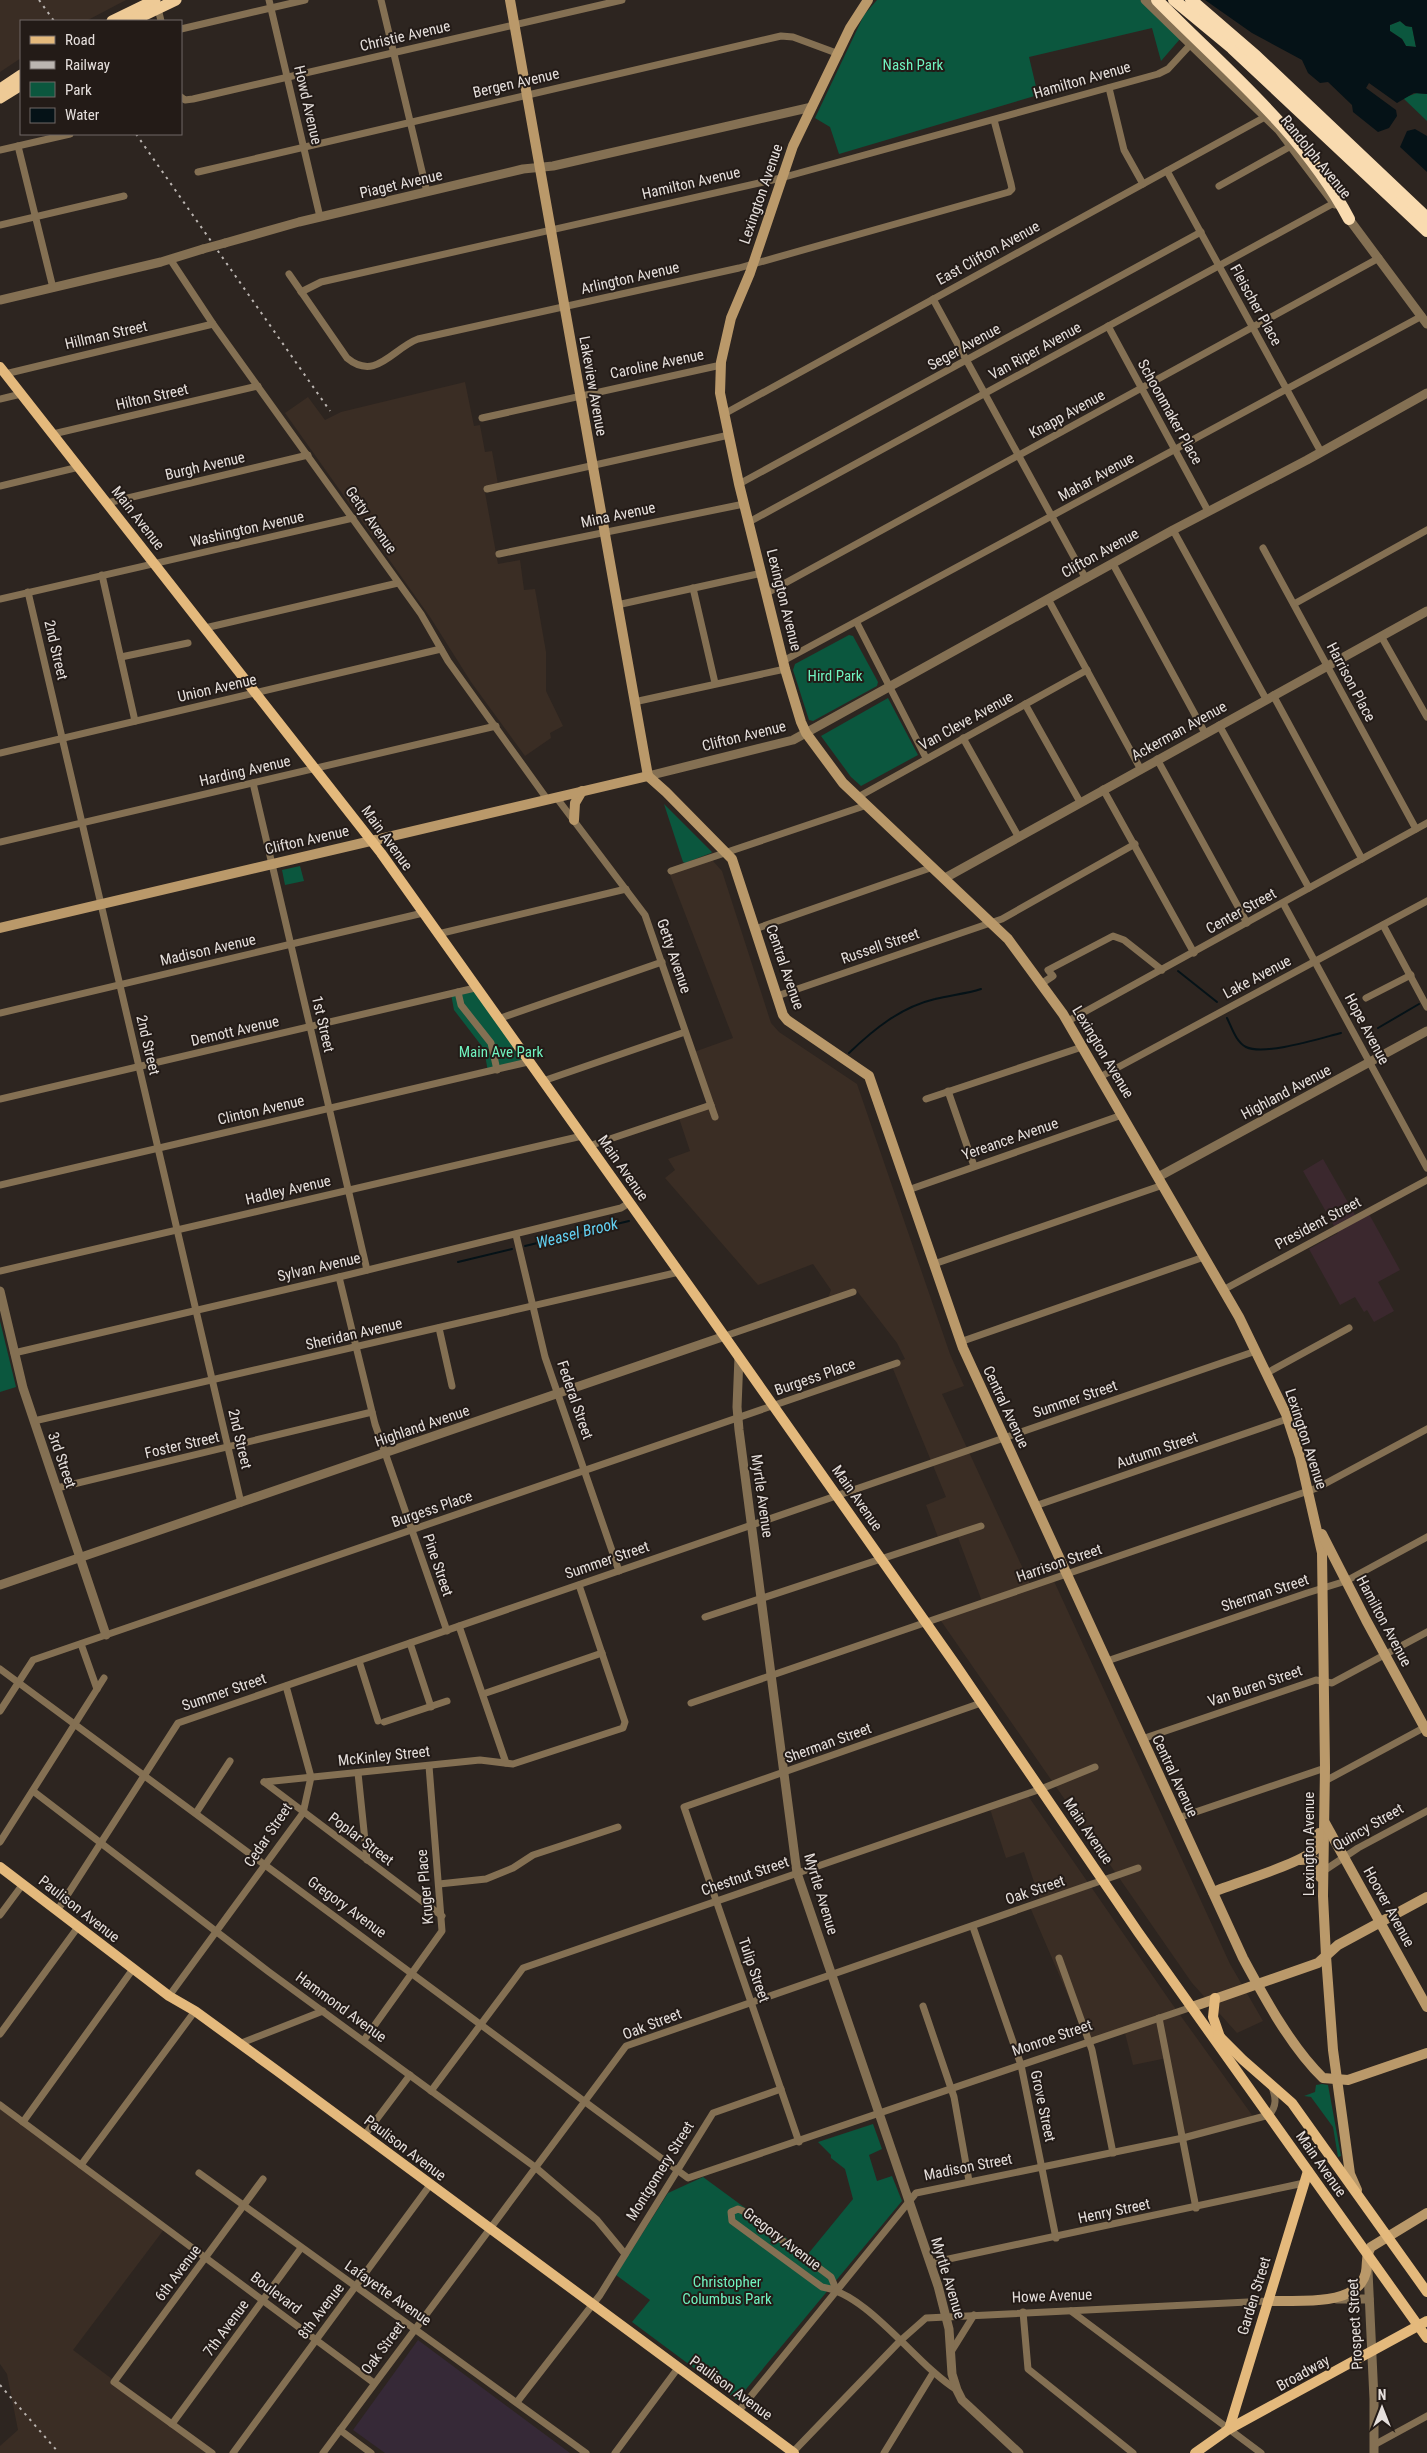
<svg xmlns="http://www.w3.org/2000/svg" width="1427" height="2453" font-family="'Roboto Condensed',sans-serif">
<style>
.built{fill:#3a2d24}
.education{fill:#3b282e}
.medical{fill:#362937}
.green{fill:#0b573e}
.water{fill:#051217;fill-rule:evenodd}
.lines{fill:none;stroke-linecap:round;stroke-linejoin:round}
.stream{stroke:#051217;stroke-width:2}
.minor{stroke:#847053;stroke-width:7}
.tertiary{stroke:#847053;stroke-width:9}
.secondary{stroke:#ba996a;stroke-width:10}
.primary{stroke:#e4b97c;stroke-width:10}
.trunk{stroke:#eeca96;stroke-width:11}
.motorway{stroke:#f9dbb0;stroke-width:12}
.rail{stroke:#bbb5b1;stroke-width:2;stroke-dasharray:2.5 5;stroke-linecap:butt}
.tertiary-bridge{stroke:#847053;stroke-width:9}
.labels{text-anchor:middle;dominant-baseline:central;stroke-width:4;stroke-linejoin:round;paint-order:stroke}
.street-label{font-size:15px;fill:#e5dfdc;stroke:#231b17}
.park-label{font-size:15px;fill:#70f4c0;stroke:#231b17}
.water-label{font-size:16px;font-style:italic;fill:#62d1f3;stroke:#231b17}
</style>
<rect width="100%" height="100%" fill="#2d2520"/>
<g class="built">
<path d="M0,0H126L86,21H21V58L0,72Z"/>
<path d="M465,382L474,426L480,425L485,452L492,451L498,484L484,487L498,564L520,560L524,590L535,589L546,652V691L563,726L550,733L551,738L525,756L471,682L430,617L285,413L308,397L325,420L341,412Z"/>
<path d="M712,860L722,871L771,1023L779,1032L857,1084L950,1354L964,1386L942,1394L1031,1586L1053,1579L1230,1964L1263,2021L1237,2033L1192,1983L939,1618L983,1604L957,1535L939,1540L926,1505L946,1497L891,1364L905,1359L897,1343L857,1291L827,1301L831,1290L813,1264L758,1285L665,1178L675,1170L668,1159L690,1151L678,1115L711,1104L694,1052L733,1038L669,872Z"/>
<path d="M1026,1793L1170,2001L1257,2122L1183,2138L1167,2058L1133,2065L1124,2029L1088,2042L1030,1907L1041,1903L1024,1852L1006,1858L989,1806Z"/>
<path d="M0,2105L165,2228L73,2350L212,2453H0V2446L18,2430L7,2374L0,2364Z"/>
</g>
<path class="education" d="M1323,1159L1358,1220L1369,1214L1400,1270L1378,1282L1394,1311L1374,1322L1367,1310L1364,1312L1355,1297L1340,1305L1309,1249L1338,1233L1303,1171Z"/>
<path class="medical" d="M418,2340L570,2453H385L353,2430Z"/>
<g class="green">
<path d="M877,0H1140L1180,39L1161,61L1152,28L1029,57L1038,95L839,154L830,127L815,118L864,15Z"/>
<path d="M1400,21L1406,26L1412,27L1416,47L1406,46L1402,39L1390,31V25Z"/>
<path d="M1417,93L1427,94V121L1403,98Z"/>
<path d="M849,635L853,636L878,682L877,686L813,721L809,720L793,670L795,664Z"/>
<path d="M888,698L918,755L861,786L851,777L821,736Z"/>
<path d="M664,804L712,852L711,853L685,863L683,862Z"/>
<path d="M300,866L304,881L285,885L282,870Z"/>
<path d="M475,988L528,1062L488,1072L484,1049L454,1010L451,994Z"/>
<path d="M0,1321L16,1387L0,1392Z"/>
<path d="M1322,2084L1328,2085L1341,2156L1338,2157L1333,2127L1311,2097L1304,2096L1315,2092L1316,2085Z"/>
<path d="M873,2124L882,2149L869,2155L877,2181L892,2176L902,2201L737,2400L632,2322L650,2300L616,2275L668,2193L703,2177L808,2254L853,2199L845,2169L831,2158V2155L818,2142Z"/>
</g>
<g class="water">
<path d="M1205,0H1427V94L1414,93L1397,103L1369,83L1366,88L1396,110L1397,116L1389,128L1378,132L1353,112L1352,105L1328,82L1320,83L1308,73L1302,60L1252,33ZM1400,21L1406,26L1412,27L1416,47L1406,46L1402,39L1390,31V25Z"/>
<path d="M1415,129L1427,136V172L1400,147L1407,131Z"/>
</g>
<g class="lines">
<g class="stream">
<path d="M1178,971L1217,1002"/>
<path d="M1227,1018C1232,1028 1236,1042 1246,1047C1265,1056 1321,1038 1341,1033"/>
<path d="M1378,1028L1419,1004"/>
<path d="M849,1053C874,1029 901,1007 935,999C950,995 966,994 981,989"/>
<path d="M525,1246L629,1221"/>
<path d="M458,1262L512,1249"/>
</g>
<g class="minor">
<path d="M269,0L320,217"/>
<path d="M381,0L427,192"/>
<path d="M158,8L161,21"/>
<path d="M181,29L305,0"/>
<path d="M1109,88L1124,150L1143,184"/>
<path d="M181,97L185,100L193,99L622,0"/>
<path d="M18,146L53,288"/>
<path d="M0,150L70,134"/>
<path d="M1167,171L1321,452"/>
<path d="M198,172L781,36L793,37L839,54"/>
<path d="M1219,186L1291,146"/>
<path d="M0,225L124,196"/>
<path d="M170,259L213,324L421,614L448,661L547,799"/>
<path d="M289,274L347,358C376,382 393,348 418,339L739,268L1009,192L1012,189L1011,184L994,120"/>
<path d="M301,292L321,282L781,178L1158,74L1168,69L1191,44"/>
<path d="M933,299L1086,579"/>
<path d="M1108,326L1208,511"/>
<path d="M5,374L213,324"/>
<path d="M0,399L21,394"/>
<path d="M724,414L1265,117"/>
<path d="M482,418L721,365"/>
<path d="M53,434L258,386"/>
<path d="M739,484L1201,232"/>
<path d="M0,486L79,467"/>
<path d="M487,489L729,435"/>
<path d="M107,503L308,455"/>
<path d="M749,522L1334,203"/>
<path d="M1173,530L1266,699"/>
<path d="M1263,548L1416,829"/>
<path d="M499,554L744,504"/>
<path d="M1113,564L1205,733"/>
<path d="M102,575L135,721"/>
<path d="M693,588L715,683"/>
<path d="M28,592L241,1503"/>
<path d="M767,593L1379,258"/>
<path d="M0,599L353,518"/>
<path d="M1048,599L1140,768"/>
<path d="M1294,604L1427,530"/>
<path d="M617,605L762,573"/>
<path d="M857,623L926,758"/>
<path d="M205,628L398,583"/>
<path d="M1381,636L1427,717"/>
<path d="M121,657L188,643"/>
<path d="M783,661L1422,316"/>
<path d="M1273,695L1362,859"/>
<path d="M634,702L785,669"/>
<path d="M1025,704L1080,802"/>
<path d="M1219,725L1309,888"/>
<path d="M963,738L1018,836"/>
<path d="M0,753L441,649"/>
<path d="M1157,759L1247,923"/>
<path d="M253,783L367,1270"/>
<path d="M1103,789L1194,953"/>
<path d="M556,797L645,915L715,1117"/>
<path d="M858,797L1087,670"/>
<path d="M0,842L496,726"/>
<path d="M671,871L867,805"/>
<path d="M1283,903L1427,1168"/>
<path d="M1383,925L1427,1007"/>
<path d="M755,929L933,867"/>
<path d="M438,934L626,889"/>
<path d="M1041,984L1053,976L1048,970L1113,936L1124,940L1162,970"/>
<path d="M458,992L461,1005L491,1043L497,1070"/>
<path d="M777,996L1002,919L1135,844"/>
<path d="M1366,998L1411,975"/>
<path d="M0,1013L423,913"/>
<path d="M498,1019L662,962"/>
<path d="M1068,1021L1427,823"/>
<path d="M1100,1077L1427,901"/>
<path d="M543,1081L685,1032"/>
<path d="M948,1091L974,1166"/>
<path d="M0,1099L475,988"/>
<path d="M926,1099L1082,1047"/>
<path d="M589,1146L711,1105"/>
<path d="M0,1185L528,1062"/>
<path d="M908,1190L1122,1115"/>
<path d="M516,1235L545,1357L619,1571"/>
<path d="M934,1264L1163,1185"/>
<path d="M0,1271L582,1136"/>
<path d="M339,1277L375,1424L447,1631"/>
<path d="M1223,1290L1427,1180"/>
<path d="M439,1328L452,1386"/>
<path d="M725,1336L853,1292"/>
<path d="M960,1342L1204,1257"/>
<path d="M14,1353L339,1277L621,1208L629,1203"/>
<path d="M1267,1373L1349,1328"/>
<path d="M34,1421L679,1272"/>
<path d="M57,1488L372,1412"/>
<path d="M1035,1506L1287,1419"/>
<path d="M705,1617L981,1526"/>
<path d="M459,1626L506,1763"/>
<path d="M410,1643L431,1707"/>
<path d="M81,1644L97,1689"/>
<path d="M359,1661L378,1721"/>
<path d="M1107,1661L1307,1593L1346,1581L1427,1537"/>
<path d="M0,1669L688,2178L1192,2007"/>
<path d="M483,1694L602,1653"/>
<path d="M691,1703L1317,1488L1427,1429"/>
<path d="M0,1711L33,1660L897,1363"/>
<path d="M384,1722L447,1701"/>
<path d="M1142,1739L1316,1680L1332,1683L1427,1632"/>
<path d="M358,1773L367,1860"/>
<path d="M1325,1781L1427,1726"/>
<path d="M264,1782L480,1760L513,1764L623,1728L625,1722L579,1585"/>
<path d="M264,1782L442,1916"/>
<path d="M33,1791L269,1972L535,2167L597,2220L625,2254"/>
<path d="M196,1813L230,1761"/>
<path d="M1178,1818L1325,1768"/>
<path d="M0,1842L104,1678"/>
<path d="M1325,1870L1358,1848L1427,1811"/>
<path d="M439,1884L486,1879L513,1868L533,1855L618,1827"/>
<path d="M57,1911L178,1723L1256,1351"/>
<path d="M0,1915L23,1884"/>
<path d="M973,1927L1021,2065L1056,2238"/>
<path d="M1059,1958L1092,2050L1113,2153"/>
<path d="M169,1996L303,1813L311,1777L286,1686"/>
<path d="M923,2006L954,2097L969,2181"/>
<path d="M1159,2018L1196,2208"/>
<path d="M0,2034L78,1927"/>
<path d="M364,2040L442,1931L429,1766"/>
<path d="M239,2044L323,2011"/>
<path d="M431,2091L523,1968L1041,1789L1095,1767"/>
<path d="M0,2105L374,2383"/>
<path d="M23,2122L133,1969"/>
<path d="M364,2136L410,2075"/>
<path d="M799,2142L684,1807L981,1703"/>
<path d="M81,2165L195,2011"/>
<path d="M199,2173L586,2453"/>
<path d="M930,2263L1304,2183"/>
<path d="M836,2289L831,2277L743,2211L738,2209L731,2212L732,2221L822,2287C869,2294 916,2365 957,2390"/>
<path d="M1071,2311L1261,2453"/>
<path d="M1023,2312L1028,2369L1133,2453"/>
<path d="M951,2352L974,2315"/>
<path d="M517,2402L600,2295L713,2113L781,2089"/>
<path d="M738,2412L916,2193L1183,2138L1269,2115C1277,2106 1276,2098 1272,2087"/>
<path d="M172,2424L301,2248"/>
<path d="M340,2430L371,2453"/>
<path d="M1374,2445L1427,2416"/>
<path d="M212,2453L114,2382L263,2179"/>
<path d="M233,2453L430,2185"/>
<path d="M323,2453L626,2046L1138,1868"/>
<path d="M615,2453L678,2368"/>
<path d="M792,2453L900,2341L926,2318L1268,2301"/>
<path d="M884,2453L933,2373"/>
</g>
<g class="tertiary">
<path d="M1145,0L1279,130L1335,204"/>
<path d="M1346,215L1427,324"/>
<path d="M225,243L299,222L523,169L553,166L812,107"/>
<path d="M0,300L161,262L203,249"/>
<path d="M648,776L793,740L1173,530L1307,460L1427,393"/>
<path d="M945,878L1427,611"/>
<path d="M1158,1177L1427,1031"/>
<path d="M0,1291L23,1388L106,1635"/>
<path d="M739,1357L737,1407L739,1430L797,1873L938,2286L949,2329L952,2374L957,2390L962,2400L1019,2453"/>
<path d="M0,1585L725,1336"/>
<path d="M1368,2271L1374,2399V2453"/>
<path d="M1337,2299H1369"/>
</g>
<g class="secondary">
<path d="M510,0L648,776"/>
<path d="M868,0L850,28L793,146L750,273L731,318L721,362L720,393L739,484L785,669L801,722L806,733L843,783L1008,939L1063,1014L1239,1317L1286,1414L1300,1457L1322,1553L1325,1768L1323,1896L1326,1956L1333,2050L1350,2174L1357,2190"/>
<path d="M648,776L666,792L732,859L783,1015L787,1020L869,1076L963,1348L1243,1958C1264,1997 1291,2047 1323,2078L1348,2080L1427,2053"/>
<path d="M574,820L575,803L582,791"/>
<path d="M0,928L648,776"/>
<path d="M1322,1534L1366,1620L1427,1732"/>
<path d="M1325,1823L1427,2007"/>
<path d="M1300,1860L1311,1859L1315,1861L1320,1877"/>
<path d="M1213,1892C1237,1882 1301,1864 1317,1848L1319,1833"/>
<path d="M1192,2007L1318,1963L1338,1945L1427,1897"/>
<path d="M1268,2301C1294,2300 1344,2306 1361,2283C1371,2270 1363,2258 1371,2247L1427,2213"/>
</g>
<g class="primary">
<path d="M0,367L381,853L701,1303L955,1664L1138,1932L1427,2338"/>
<path d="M0,1867L169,1996L195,2011L276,2070L794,2453"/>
<path d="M1215,1998L1213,2017L1220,2037"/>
<path d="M1218,2035L1243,2060L1292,2103L1427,2292"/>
<path d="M1229,2429L1308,2171"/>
<path d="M1195,2453L1229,2429L1427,2321"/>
</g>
<g class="trunk">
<path d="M112,21L155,0"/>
<path d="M132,21L176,0"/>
<path d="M0,89L21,75"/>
<path d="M0,98L21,85"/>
</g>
<g class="motorway">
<path d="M1157,0C1225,69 1303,132 1349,219"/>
<path d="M1174,0L1232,48L1427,231"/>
<path d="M1191,0L1256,56L1427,218"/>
</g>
<g class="rail">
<path d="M39,0L54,21"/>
<path d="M136,134L330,411"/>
<path d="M0,2385L59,2453"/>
</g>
<path class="tertiary-bridge" d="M203,249L225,243"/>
</g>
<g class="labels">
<g class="street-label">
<text transform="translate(405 36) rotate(-13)">Christie Avenue</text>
<text transform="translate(1082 80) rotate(-16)">Hamilton Avenue</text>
<text transform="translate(516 83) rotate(-13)">Bergen Avenue</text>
<text transform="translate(308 105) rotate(77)">Howd Avenue</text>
<text transform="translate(1316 157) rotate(51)">Randolph Avenue</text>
<text transform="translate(691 183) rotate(-13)">Hamilton Avenue</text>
<text transform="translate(401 184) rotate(-13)">Piaget Avenue</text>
<text transform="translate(761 194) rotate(-71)">Lexington Avenue</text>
<text transform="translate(988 253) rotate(-29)">East Clifton Avenue</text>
<text transform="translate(630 278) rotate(-13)">Arlington Avenue</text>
<text transform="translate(1256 305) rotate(61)">Fleischer Place</text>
<text transform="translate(106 335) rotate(-13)">Hillman Street</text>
<text transform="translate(964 347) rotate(-29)">Seger Avenue</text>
<text transform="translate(1035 351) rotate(-29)">Van Riper Avenue</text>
<text transform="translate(657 364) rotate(-12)">Caroline Avenue</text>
<text transform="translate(593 386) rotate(80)">Lakeview Avenue</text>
<text transform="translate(152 397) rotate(-13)">Hilton Street</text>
<text transform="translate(1170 412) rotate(61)">Schoonmaker Place</text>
<text transform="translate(1067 414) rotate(-29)">Knapp Avenue</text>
<text transform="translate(205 466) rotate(-13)">Burgh Avenue</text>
<text transform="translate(1096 477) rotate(-29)">Mahar Avenue</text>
<text transform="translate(618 515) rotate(-12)">Mina Avenue</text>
<text transform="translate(138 518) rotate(52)">Main Avenue</text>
<text transform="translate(371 520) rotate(55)">Getty Avenue</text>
<text transform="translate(247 529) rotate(-13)">Washington Avenue</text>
<text transform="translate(1100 553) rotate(-29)">Clifton Avenue</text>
<text transform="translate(784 600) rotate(76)">Lexington Avenue</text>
<text transform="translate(56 650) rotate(77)">2nd Street</text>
<text transform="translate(1351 682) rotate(62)">Harrison Place</text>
<text transform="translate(217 688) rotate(-13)">Union Avenue</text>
<text transform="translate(966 721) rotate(-29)">Van Cleve Avenue</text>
<text transform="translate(1179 731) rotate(-29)">Ackerman Avenue</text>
<text transform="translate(744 736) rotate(-14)">Clifton Avenue</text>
<text transform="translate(245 771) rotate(-13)">Harding Avenue</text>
<text transform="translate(387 838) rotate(54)">Main Avenue</text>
<text transform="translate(307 840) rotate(-13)">Clifton Avenue</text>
<text transform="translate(1241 911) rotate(-29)">Center Street</text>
<text transform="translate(880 946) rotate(-19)">Russell Street</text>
<text transform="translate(208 950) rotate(-13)">Madison Avenue</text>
<text transform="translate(674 956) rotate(71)">Getty Avenue</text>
<text transform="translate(785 967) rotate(71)">Central Avenue</text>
<text transform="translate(1257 977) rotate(-28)">Lake Avenue</text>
<text transform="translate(323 1024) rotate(77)">1st Street</text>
<text transform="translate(1367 1029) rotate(62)">Hope Avenue</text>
<text transform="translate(235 1031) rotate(-13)">Demott Avenue</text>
<text transform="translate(148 1045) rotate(77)">2nd Street</text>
<text transform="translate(1103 1052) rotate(59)">Lexington Avenue</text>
<text transform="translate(1286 1092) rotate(-28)">Highland Avenue</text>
<text transform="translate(261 1110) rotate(-13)">Clinton Avenue</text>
<text transform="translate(1010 1139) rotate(-19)">Yereance Avenue</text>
<text transform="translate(623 1168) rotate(55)">Main Avenue</text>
<text transform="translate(288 1190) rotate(-13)">Hadley Avenue</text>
<text transform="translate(1318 1223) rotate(-28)">President Street</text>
<text transform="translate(319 1267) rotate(-13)">Sylvan Avenue</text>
<text transform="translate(354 1334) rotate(-13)">Sheridan Avenue</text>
<text transform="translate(815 1377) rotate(-19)">Burgess Place</text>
<text transform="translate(1075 1399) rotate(-19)">Summer Street</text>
<text transform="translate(575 1400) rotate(71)">Federal Street</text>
<text transform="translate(1006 1407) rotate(65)">Central Avenue</text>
<text transform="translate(422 1426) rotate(-19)">Highland Avenue</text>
<text transform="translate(240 1439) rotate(77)">2nd Street</text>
<text transform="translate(1306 1439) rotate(72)">Lexington Avenue</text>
<text transform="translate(182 1445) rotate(-13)">Foster Street</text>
<text transform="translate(1157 1450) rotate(-19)">Autumn Street</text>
<text transform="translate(62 1460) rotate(71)">3rd Street</text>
<text transform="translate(762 1496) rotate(82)">Myrtle Avenue</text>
<text transform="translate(857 1498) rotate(55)">Main Avenue</text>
<text transform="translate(432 1509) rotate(-19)">Burgess Place</text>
<text transform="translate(607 1560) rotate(-19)">Summer Street</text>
<text transform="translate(1059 1563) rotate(-19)">Harrison Street</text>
<text transform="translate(438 1565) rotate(71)">Pine Street</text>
<text transform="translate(1265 1593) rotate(-18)">Sherman Street</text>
<text transform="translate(1384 1621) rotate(62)">Hamilton Avenue</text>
<text transform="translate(1255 1686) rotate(-19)">Van Buren Street</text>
<text transform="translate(224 1692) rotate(-19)">Summer Street</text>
<text transform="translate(828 1743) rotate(-20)">Sherman Street</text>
<text transform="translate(384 1756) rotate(-6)">McKinley Street</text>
<text transform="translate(1175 1776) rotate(65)">Central Avenue</text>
<text transform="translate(1368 1827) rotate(-30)">Quincy Street</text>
<text transform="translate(1088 1831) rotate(56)">Main Avenue</text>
<text transform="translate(268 1835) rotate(-56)">Cedar Street</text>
<text transform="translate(361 1839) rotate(37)">Poplar Street</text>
<text transform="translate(1309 1844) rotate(-90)">Lexington Avenue</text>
<text transform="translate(745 1876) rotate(-19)">Chestnut Street</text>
<text transform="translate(425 1887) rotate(-95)">Kruger Place</text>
<text transform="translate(1035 1890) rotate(-19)">Oak Street</text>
<text transform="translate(821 1894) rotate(73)">Myrtle Avenue</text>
<text transform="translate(347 1907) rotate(36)">Gregory Avenue</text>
<text transform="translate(1389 1907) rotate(61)">Hoover Avenue</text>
<text transform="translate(79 1909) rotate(38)">Paulison Avenue</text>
<text transform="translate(754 1970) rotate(71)">Tulip Street</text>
<text transform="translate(341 2007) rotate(36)">Hammond Avenue</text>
<text transform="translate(652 2024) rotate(-21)">Oak Street</text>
<text transform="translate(1052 2038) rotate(-19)">Monroe Street</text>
<text transform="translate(1043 2106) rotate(78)">Grove Street</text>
<text transform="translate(405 2148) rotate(37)">Paulison Avenue</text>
<text transform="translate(1321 2164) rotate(55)">Main Avenue</text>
<text transform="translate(968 2167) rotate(-11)">Madison Street</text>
<text transform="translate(660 2171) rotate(-58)">Montgomery Street</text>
<text transform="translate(1114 2211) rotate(-12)">Henry Street</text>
<text transform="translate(782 2239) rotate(37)">Gregory Avenue</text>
<text transform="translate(178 2273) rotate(-53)">6th Avenue</text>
<text transform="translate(948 2278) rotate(73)">Myrtle Avenue</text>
<text transform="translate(276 2293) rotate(37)">Boulevard</text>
<text transform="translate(388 2293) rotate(35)">Lafayette Avenue</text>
<text transform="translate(1052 2296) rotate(-2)">Howe Avenue</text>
<text transform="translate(1254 2296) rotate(-73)">Garden Street</text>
<text transform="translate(321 2311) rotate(-53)">8th Avenue</text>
<text transform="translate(1355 2324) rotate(-93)">Prospect Street</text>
<text transform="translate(226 2328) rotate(-54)">7th Avenue</text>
<text transform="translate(383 2348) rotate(-53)">Oak Street</text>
<text transform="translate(1303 2373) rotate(-29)">Broadway</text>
<text transform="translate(731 2388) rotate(36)">Paulison Avenue</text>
</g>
<g class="park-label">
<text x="913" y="65">Nash Park</text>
<text x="835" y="676">Hird Park</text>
<text x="501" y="1052">Main Ave Park</text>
<text x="727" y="2282">Christopher<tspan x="727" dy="17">Columbus Park</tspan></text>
</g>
<g class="water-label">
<text transform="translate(577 1233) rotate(-14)">Weasel Brook</text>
</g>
</g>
<rect x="20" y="20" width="162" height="115" fill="#231b17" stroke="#716966"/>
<rect x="30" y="36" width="25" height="8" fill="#e4b97c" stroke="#716966"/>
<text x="65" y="45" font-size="15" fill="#e5dfdc">Road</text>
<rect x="30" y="61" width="25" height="8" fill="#bbb5b1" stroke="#716966"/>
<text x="65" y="70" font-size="15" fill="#e5dfdc">Railway</text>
<rect x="30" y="82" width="25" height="15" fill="#0b573e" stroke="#716966"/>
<text x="65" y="95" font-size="15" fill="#e5dfdc">Park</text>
<rect x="30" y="108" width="25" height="15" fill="#051217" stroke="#716966"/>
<text x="65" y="120" font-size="15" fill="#e5dfdc">Water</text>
<g transform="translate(1382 2408)" stroke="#231b17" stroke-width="4" paint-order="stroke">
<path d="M0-4L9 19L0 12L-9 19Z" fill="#e5dfdc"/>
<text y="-8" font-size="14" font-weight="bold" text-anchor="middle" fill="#e5dfdc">N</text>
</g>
</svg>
